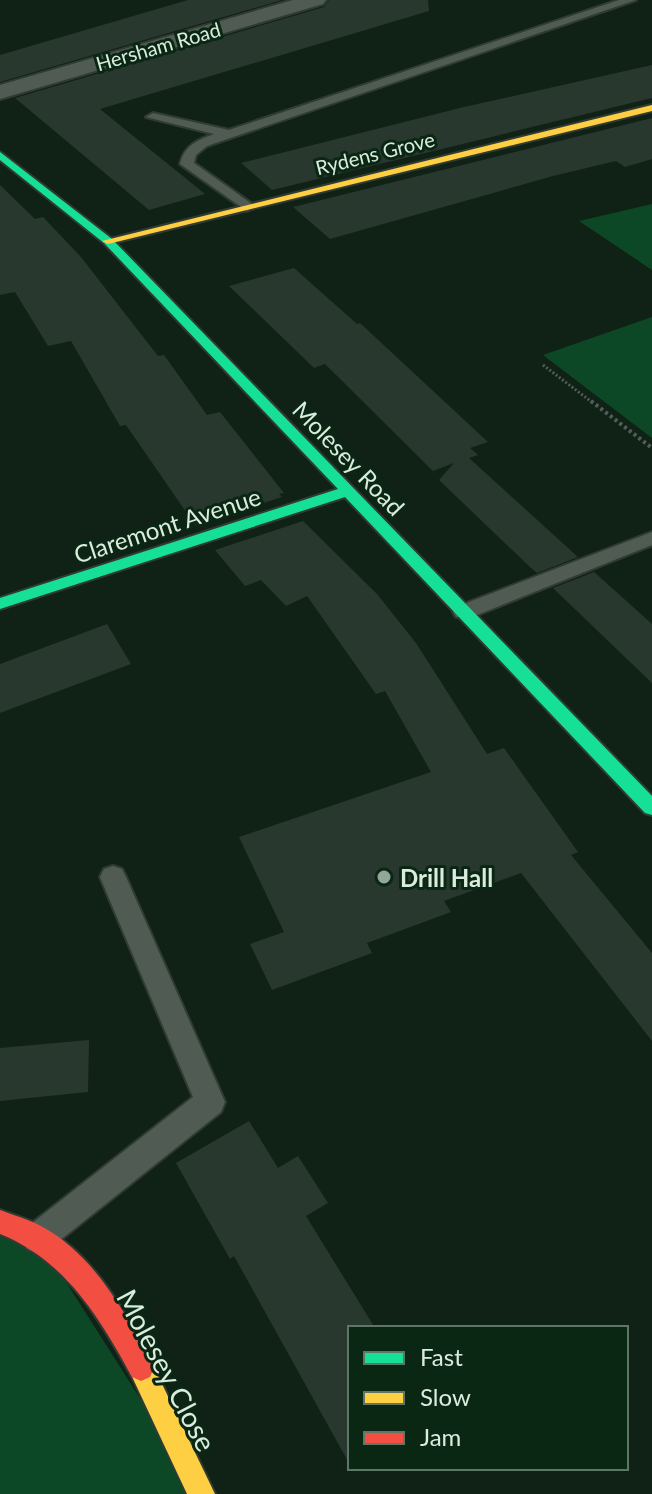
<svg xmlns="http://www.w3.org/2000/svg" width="652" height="1494" font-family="Lato,sans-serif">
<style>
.green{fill:#0d4826}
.building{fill:#29382e}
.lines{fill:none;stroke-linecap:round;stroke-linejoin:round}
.lane-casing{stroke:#303b33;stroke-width:4}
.street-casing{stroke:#303b33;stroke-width:4}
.fast-casing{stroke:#303b33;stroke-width:4}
.slow-casing{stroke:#303b33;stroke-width:4}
.jam-casing{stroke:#303b33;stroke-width:4}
.path-far1{stroke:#525d56;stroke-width:3;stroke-dasharray:2 2;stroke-linecap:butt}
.path{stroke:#525d56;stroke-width:4;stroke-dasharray:3 3;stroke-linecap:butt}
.lane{fill:#505c53;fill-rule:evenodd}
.street{fill:#505c53;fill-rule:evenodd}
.fast{fill:#16e098;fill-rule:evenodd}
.slow{fill:#ffcf43;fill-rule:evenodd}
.jam{fill:#f24e42;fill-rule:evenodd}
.poi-dot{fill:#94a599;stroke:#0a2714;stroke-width:3}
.labels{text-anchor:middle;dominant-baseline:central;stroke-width:6;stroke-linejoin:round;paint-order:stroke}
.far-street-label{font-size:20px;fill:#dbecdf;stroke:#0a2714}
.street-label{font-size:24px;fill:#dbecdf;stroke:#0a2714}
.poi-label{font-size:24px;font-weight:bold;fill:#dbecdf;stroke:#0a2714;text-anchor:start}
.near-street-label{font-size:28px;fill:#dbecdf;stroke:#0a2714}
</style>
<rect width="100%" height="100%" fill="#102116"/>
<g class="green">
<path d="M652,204V270L579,221Z"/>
<path d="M652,317V438L543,355Z"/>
<path d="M0,1222L38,1238L201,1494H0Z"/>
</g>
<g class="building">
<path d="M188,0H282L0,82V55Z"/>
<path d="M329,0H428L429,11L100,109L205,194L149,210L15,98L324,7Z"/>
<path d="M652,65V98L272,190L241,163L464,107Z"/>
<path d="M652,118V159L625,167L616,161L553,176L330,239L293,207Z"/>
<path d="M0,185L35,219L43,217L81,257L158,356L164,355L207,415L220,412L284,493L279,494L282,497L195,525L126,425L120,426L71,341L48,346L15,292L0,295Z"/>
<path d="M294,268L357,324L360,323L488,442L470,448L478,455L469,458L578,557L537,573L530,567L439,480L454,463L433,471L325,364L314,368L229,286Z"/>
<path d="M303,521L377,594L416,643L487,754L504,748L578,852L571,855L652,953V1041L521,873L444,901L451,912L367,943L372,953L272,990L250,944L284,932L239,837L431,772L385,691L376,694L307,596L286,606L261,580L245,586L215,550Z"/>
<path d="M594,572L652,624V683L553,588Z"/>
<path d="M107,624L131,664L0,713V664Z"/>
<path d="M89,1040L88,1092L0,1101V1048Z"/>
<path d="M249,1121L278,1168L298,1156L328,1203L306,1216L375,1328H350V1465L234,1256L230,1259L176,1163Z"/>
</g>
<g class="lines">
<defs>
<g id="lane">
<path d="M619,0H636L207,146L196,155L194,163L252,204L254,207L247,211L180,164C184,146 197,140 214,134L146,117L153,113L229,130Z"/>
<path d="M652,532V545L472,617H456L453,612L456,607Z"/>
<path d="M113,866L122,869L126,877L225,1102L221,1112L49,1249L38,1254L27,1249L22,1238L27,1227L193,1097L100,877L104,869Z"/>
</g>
<path id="street" d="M293,0H326L323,4L0,99V85Z"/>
<path id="fast" d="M0,152L112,239L652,796V815L645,813L345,497L0,609V598L338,489L104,243L0,160Z"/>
<g id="slow">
<path d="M652,105V111L108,244L102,241Z"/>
<path d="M141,1355L150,1359L215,1494H187L128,1368L132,1359Z"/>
</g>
<path id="jam" d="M0,1210C13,1215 28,1219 41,1226C92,1253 124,1310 150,1359L154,1368L150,1377L141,1381L132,1377C100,1318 65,1260 0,1234Z"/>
</defs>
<use href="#lane" class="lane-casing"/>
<use href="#street" class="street-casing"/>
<use href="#fast" class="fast-casing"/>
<use href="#slow" class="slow-casing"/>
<use href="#jam" class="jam-casing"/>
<path class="path-far1" d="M543,365L593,403"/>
<path class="path" d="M591,401L652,448"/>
<use href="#lane" class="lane"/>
<use href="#street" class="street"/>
<use href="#fast" class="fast"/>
<use href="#slow" class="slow"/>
<use href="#jam" class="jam"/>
</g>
<circle class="poi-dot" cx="384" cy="877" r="8"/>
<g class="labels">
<g class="far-street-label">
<text transform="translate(158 46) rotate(-16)">Hersham Road</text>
<text transform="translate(375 153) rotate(-14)">Rydens Grove</text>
</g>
<g class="street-label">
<text transform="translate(349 458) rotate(46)">Molesey Road</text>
<text transform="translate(167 525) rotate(-18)">Claremont Avenue</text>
</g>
<g class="poi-label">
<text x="400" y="877">Drill Hall</text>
</g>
<g class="near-street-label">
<text transform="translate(167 1370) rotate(62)">Molesey Close</text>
</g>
</g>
<rect x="348" y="1326" width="280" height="144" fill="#0a2714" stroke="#5e7665" stroke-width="2"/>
<rect x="364" y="1352" width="40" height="12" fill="#16e098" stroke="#5e7665" stroke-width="2"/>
<text x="420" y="1366" font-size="24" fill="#dbecdf">Fast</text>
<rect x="364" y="1392" width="40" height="12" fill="#ffcf43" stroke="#5e7665" stroke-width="2"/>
<text x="420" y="1406" font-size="24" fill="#dbecdf">Slow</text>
<rect x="364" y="1432" width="40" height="12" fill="#f24e42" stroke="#5e7665" stroke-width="2"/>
<text x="420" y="1446" font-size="24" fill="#dbecdf">Jam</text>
</svg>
